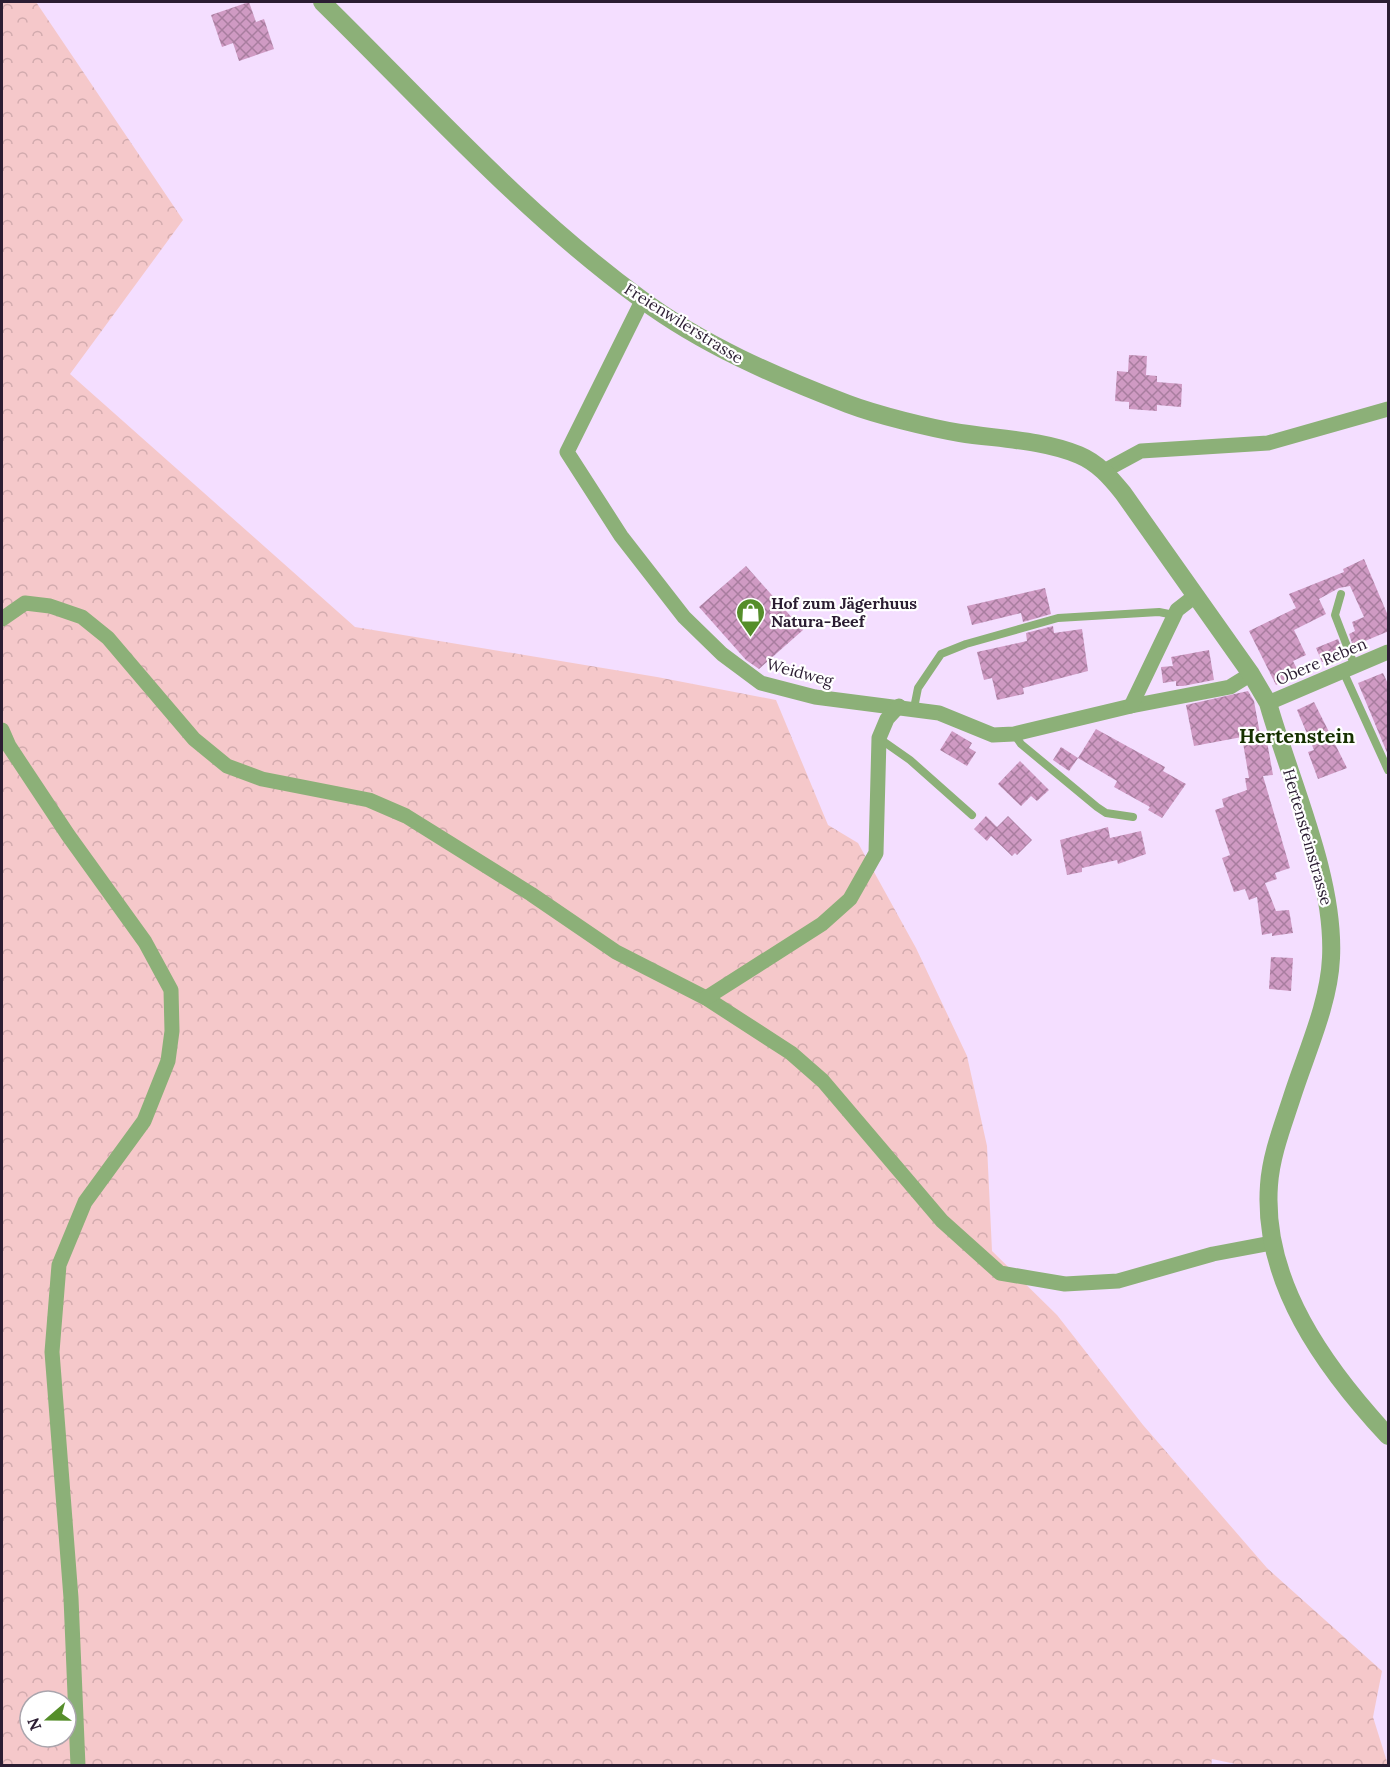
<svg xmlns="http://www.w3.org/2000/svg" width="1390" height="1767" font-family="Lora,serif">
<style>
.forest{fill:url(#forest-crowns);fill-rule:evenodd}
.building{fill:url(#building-cross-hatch)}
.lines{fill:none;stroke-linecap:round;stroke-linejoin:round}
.service{stroke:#8cb078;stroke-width:8}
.minor{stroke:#8cb078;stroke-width:15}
.tertiary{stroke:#8cb078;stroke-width:18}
.labels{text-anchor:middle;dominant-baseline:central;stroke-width:4.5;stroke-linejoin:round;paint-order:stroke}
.street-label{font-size:16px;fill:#2b1d32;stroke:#fff}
.poi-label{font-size:16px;font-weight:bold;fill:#2b1d32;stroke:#fff;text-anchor:start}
.quarter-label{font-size:20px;font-weight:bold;fill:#163101;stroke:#fff}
</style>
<defs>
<pattern id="forest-crowns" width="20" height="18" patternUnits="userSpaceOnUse" patternTransform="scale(1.5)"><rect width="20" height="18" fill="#f5c8ca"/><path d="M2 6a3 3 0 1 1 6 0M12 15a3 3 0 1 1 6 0" fill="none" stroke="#d2abae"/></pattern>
<pattern id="building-cross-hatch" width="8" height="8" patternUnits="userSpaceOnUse" patternTransform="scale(1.5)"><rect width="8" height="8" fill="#cf9ac3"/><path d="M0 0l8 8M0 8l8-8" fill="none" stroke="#a87d9f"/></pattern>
</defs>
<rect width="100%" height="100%" fill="#f4deff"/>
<path class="forest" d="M2,2H36L183,220L70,374L355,627L657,677L776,700L828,825L858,843L916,948L967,1056L987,1146L992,1251L1057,1315L1143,1425L1267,1568L1382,1671L1373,1717L1388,1765L1245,1766L1212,1759L1211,1766H2ZM30,1701H66V1737H30Z"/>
<g class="building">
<path d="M249,2L256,22L264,19L274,49L239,61L233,43L222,47L211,15Z"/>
<path d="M1129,355L1147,356L1146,375L1157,376V382L1182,384L1181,407L1157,405V411L1129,409V402L1115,401L1117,371L1128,372Z"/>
<path d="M1364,559L1389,618V631L1353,646L1349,634L1355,631L1352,622L1364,617L1350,586L1339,588L1319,599L1326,614L1294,630L1306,655L1293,661L1299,673L1276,685L1249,631L1296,608L1289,594L1344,572L1343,569Z"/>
<path d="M746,566L803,630L759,669L746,660L699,607Z"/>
<path d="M1045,588L1051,614L1023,622L1021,613L972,625L967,606Z"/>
<path d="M1053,626L1054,633L1082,629L1088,671L1023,688L1024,694L997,700L992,678L984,680L977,652L1027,641L1026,633Z"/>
<path d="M1338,639L1343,653L1322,662L1316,648Z"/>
<path d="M1209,650L1214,680L1183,686H1176V681L1163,683L1161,667L1173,666L1171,657Z"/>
<path d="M1383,673L1389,686L1388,755L1358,683Z"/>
<path d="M1248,691L1254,701L1260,734L1265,733L1266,736L1273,775L1263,776L1290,868L1275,873L1277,879L1265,883L1276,911L1289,910L1293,933L1272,936V933L1262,935L1257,897L1249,900L1245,889L1234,892L1222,858L1230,855L1215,810L1224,807L1222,799L1247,790L1245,778H1249L1242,737L1194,746L1186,705Z"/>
<path d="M1314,702L1347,768L1318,779L1308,752L1314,750L1297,710Z"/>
<path d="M1096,729L1165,767L1163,771L1186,784L1162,818L1148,810L1150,807L1114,787L1117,781L1078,758Z"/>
<path d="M952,731L972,743L969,748L976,752L967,766L940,750Z"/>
<path d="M1061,747L1078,758L1069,771L1053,760Z"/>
<path d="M1020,761L1049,790L1037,801L1031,796L1021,806L998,784Z"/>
<path d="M986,816L997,827L1008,816L1032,840L1017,855L1015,853L1012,856L991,836L987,841L974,829Z"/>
<path d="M1108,827L1110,838L1141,831L1146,854L1118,864L1117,860L1082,868V872L1067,875L1060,840Z"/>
<path d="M1271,957L1293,958L1291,991L1269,989Z"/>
</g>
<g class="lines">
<g class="service">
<path d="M1341,594L1335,615L1355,667"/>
<path d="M1343,671L1388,770"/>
<path d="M914,708L918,688L941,654L966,644L1058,618L1159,612L1174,615"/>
<path d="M1014,734L1021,744L1097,807L1106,813L1133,817"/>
<path d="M880,739L910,760L972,815"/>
</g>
<g class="minor">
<path d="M642,301L567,452L621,536L684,617L722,654L761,683L815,697L939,713L993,735L1014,734L1131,706L1230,687L1251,674"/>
<path d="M1104,471L1141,451L1268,443L1388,409"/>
<path d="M2,619L25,603L50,606L82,617L108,638L194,739L227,766L262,779L369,800L406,816L531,894L616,952L706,998L791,1053L823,1081L942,1221L1000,1273L1065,1284L1118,1281L1213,1254L1271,1243"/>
<path d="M1268,703L1388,652"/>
<path d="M1131,706L1177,610L1195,596"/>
<path d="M2,730L9,746L68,835L145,942L171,990L172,1031L168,1061L144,1121L85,1202L59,1265L52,1352L71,1598L78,1766"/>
<path d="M706,998L822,924L850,899L876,853L879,738L887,719L899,706"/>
</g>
<path class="tertiary" d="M322,2C425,103 523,213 641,299C703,345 775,376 848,404C877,415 930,428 960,433C999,439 1043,440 1079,455C1098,463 1110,477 1123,493L1251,674L1268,703C1290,781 1335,877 1331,958C1329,1004 1306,1053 1292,1097C1283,1125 1271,1155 1269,1185C1262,1282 1325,1368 1388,1436"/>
</g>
<defs>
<symbol id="shop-pin" viewBox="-11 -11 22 30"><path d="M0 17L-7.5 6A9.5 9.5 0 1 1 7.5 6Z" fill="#558e2a" stroke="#fff"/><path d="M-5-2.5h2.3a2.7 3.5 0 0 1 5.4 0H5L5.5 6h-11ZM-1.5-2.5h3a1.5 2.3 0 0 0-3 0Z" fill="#fff"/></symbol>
</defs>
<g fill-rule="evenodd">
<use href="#shop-pin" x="734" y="596" width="33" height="45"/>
</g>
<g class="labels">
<g class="street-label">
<text transform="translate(684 323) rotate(32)">Freienwilerstrasse</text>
<text transform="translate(1321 661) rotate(-23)">Obere Reben</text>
<text transform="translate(800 672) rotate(15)">Weidweg</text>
<text transform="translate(1308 837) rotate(74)">Hertensteinstrasse</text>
</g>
<g class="poi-label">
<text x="771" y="603">Hof zum Jägerhuus<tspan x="771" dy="18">Natura-Beef</tspan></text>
</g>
<g class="quarter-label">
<text x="1297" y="735">Hertenstein</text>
</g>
</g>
<rect width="1390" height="1767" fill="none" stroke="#2b1d32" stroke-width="6"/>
<g transform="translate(48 1719) rotate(250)"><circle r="28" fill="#ffffff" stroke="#aaa5ad" stroke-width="1.5"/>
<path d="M0-4.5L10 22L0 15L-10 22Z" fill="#558e2a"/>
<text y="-9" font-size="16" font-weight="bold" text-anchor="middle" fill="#2b1d32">N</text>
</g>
</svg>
